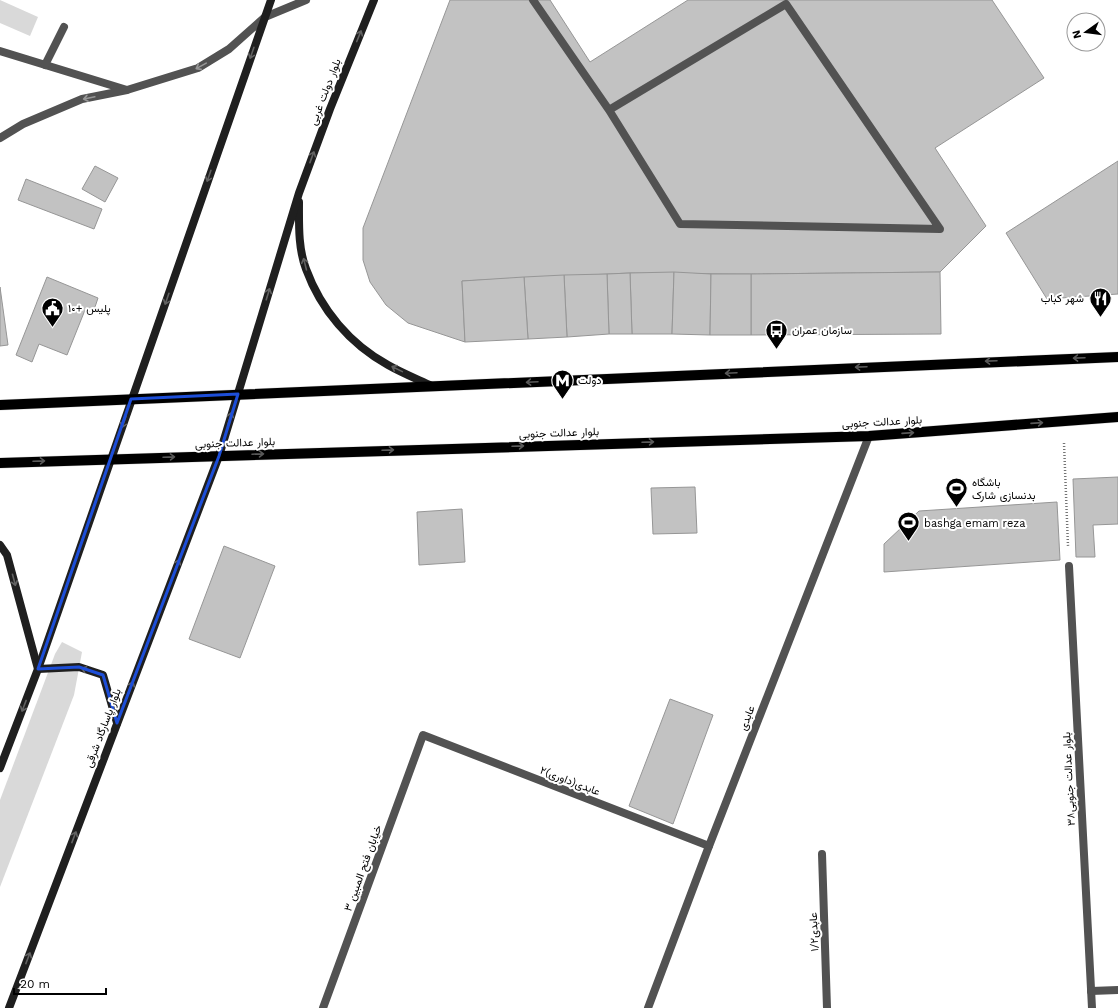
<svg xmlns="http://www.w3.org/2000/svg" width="1118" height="1008" font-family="'Work Sans',Vazirmatn,sans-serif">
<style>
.green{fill:#d9d9d9}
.building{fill:#c2c2c2;stroke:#969696}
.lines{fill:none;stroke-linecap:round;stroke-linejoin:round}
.primary-casing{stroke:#dbdbdb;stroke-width:11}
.path{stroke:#747474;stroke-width:2.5;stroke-dasharray:1 2;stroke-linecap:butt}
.service{stroke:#525252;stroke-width:8}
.minor{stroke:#525252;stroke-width:8}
.tertiary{stroke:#525252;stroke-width:8}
.secondary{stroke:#1f1f1f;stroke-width:8}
.primary{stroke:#000;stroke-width:10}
.oneway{stroke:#626262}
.oneway2{stroke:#979797}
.oneway3{stroke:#595959}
.marked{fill:none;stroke:#1d4ed8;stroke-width:3;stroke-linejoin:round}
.labels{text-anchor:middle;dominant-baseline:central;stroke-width:4;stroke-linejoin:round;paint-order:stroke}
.street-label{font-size:11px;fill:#000;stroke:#fff}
.poi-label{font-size:11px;fill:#000;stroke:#fff;text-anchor:start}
</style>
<rect width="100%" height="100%" fill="#fff"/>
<g class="green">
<path d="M0,0L38,17L30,36L0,23Z"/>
<path d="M62,642L82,652L74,695L0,887V800L55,654Z"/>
</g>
<g class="building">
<path d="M450,0H550L590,62L688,0H992L1044,78L935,148L986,226L940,272L751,274L630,273L462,281L465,342L408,323L386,305L370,282L363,260V228Z"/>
<path d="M1118,161V294L1047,299L1006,233Z"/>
<path d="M95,166L118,178L105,202L82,189Z"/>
<path d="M26,179L102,209L94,229L18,200Z"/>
<path d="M674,272L672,334H632L630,273Z"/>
<path d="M674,272L711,274L710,335L672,334Z"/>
<path d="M940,272L941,334L751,335V274Z"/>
<path d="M630,273L632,334H609L607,274Z"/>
<path d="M607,274L609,334L567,337L564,275Z"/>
<path d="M711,274H751V335H710Z"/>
<path d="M564,275L567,337L528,339L524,277Z"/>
<path d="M47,277L98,298L93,313L85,310L67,355L39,344L32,362L16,355Z"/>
<path d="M524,277L528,339L465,342L462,281Z"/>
<path d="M0,287L8,345L0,346Z"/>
<path d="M1118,477V524L1093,525L1095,557H1076L1073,479Z"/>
<path d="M695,487L697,533L653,534L651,488Z"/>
<path d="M1057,502L1060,560L884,572V544L919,511Z"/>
<path d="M462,509L465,562L419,565L417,512Z"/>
<path d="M224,546L275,566L240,658L189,639Z"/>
<path d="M670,699L713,715L673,824L629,806Z"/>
</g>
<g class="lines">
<defs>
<g id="primary">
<path d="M0,405L1118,357"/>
<path d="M0,463L869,436L1118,417"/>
</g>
</defs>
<use href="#primary" class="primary-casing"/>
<path class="path" d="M1064,443L1068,546"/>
<g class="service">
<path d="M533,0L609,110L680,224L940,229L786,4L609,110"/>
<path d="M0,51L127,90"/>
<path d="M45,65L64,27"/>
</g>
<g class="minor">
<path d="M1069,566L1092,1008"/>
<path d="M822,854L827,1008"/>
<path d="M1091,991L1118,990"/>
<path d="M323,1008L423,735L709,846"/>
</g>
<g class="tertiary">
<path d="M0,138L23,124L82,99L127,90L198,68L229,49L265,17L306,0"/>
<path d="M648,1008L709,846L869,436"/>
</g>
<g class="secondary">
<path d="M299,202C299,224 298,248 306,269C321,310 350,344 388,365C402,373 417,379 432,386"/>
<path d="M0,545L7,555L38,669"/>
<path d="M38,669L79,667L103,675L117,723"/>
<path d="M0,768L38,669L271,0"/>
<path d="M9,1008L219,456L299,193L330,109L374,0"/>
</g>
<use href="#primary" class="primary"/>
</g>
<defs><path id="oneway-shaft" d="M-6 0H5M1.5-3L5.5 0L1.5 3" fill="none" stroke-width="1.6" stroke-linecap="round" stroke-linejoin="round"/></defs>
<g class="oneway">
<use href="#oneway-shaft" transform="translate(359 36) rotate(-68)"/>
<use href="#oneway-shaft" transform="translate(252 53) rotate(109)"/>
<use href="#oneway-shaft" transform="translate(312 157) rotate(-70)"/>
<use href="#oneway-shaft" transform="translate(209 176) rotate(109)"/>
<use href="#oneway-shaft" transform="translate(305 264) rotate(-104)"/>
<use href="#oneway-shaft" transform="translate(268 294) rotate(-73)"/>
<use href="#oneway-shaft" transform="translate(167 299) rotate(109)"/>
<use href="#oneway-shaft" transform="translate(397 369) rotate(-154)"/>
<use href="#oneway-shaft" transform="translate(230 418) rotate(-73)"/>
<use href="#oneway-shaft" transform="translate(124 422) rotate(109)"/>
<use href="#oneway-shaft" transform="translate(177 565) rotate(-69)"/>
<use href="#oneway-shaft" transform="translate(14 580) rotate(75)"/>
<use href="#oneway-shaft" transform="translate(87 670) rotate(-162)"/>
<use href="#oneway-shaft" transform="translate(131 687) rotate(-69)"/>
<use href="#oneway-shaft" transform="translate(24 706) rotate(111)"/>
<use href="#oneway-shaft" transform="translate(74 837) rotate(-69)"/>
<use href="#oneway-shaft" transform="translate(28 958) rotate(-69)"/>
</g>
<g class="oneway2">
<use href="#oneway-shaft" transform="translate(201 66) rotate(151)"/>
<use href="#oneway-shaft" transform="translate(89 98) rotate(168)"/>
</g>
<g class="oneway3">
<use href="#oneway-shaft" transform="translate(1079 358) rotate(178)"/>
<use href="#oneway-shaft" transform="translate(991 361) rotate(178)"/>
<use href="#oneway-shaft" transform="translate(861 367) rotate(178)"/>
<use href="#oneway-shaft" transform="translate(731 373) rotate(177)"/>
<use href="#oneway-shaft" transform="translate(532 382) rotate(177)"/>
<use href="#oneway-shaft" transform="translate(1037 423) rotate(-4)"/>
<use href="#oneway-shaft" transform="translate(908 433) rotate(-4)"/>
<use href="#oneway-shaft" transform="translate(648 442) rotate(-2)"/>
<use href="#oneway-shaft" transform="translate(518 446) rotate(-2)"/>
<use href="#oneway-shaft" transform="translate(388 450) rotate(-2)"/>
<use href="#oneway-shaft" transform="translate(258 454) rotate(-2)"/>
<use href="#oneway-shaft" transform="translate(169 457) rotate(-2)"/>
<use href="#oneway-shaft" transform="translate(39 461) rotate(-2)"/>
</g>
<path class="marked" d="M238,394L219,456L117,723L103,675L79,667L38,669L131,399Z"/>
<defs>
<symbol id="restaurant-pin" viewBox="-11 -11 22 30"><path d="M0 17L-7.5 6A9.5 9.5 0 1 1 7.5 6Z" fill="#000" stroke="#fff"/><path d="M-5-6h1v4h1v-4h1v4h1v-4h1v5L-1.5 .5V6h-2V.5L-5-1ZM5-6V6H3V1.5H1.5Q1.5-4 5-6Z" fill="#fff"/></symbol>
<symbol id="civic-pin" viewBox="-11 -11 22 30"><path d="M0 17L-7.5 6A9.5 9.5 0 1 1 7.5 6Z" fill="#000" stroke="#fff"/><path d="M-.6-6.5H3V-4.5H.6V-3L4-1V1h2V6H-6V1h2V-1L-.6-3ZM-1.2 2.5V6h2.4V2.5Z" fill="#fff"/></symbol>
<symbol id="bus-pin" viewBox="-11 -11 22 30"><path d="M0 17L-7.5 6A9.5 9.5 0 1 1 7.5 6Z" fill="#000" stroke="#fff"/><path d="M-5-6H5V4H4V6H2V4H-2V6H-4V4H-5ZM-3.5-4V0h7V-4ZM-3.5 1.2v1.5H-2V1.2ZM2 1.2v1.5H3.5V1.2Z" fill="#fff"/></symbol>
<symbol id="metro-pin" viewBox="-11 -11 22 30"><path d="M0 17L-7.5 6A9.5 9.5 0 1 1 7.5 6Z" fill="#000" stroke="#fff"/><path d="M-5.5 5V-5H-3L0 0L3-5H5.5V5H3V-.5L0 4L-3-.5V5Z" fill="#fff"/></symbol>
<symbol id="stadium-pin" viewBox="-11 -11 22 30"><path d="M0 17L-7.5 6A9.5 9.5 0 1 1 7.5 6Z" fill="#000" stroke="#fff"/><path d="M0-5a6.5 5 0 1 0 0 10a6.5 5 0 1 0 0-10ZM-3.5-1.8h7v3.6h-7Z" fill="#fff"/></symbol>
</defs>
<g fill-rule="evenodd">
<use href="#restaurant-pin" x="1088" y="286" width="25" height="34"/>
<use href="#civic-pin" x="40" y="296" width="25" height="34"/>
<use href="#bus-pin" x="764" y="318" width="25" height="34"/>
<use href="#metro-pin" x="550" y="368" width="25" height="34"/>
<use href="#stadium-pin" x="944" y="476" width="25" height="34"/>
<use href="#stadium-pin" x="896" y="510" width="25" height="34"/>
</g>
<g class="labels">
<g class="street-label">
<text transform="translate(325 92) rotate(-69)">بلوار دولت غربی</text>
<text transform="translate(882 422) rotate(-3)">بلوار عدالت جنوبی</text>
<text transform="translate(559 433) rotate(-2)">بلوار عدالت جنوبی</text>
<text transform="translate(235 443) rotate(-2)">بلوار عدالت جنوبی</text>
<text transform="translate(747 718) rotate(-69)">عابدی</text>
<text transform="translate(103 728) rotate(-69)">بلوار پاسارگاد شرقی</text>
<text transform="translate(1069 779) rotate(-93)">بلوار عدالت جنوبی۳۸</text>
<text transform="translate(570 781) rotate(21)">۲عابدی(داوری)</text>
<text transform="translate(363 868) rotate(-70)">خیابان فتح المبین ۳</text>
<text transform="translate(814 932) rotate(-92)">عابدی۱/۲</text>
</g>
<g class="poi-label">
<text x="1084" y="298" text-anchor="end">شهر کباب</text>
<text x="68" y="308">پلیس +۱۰</text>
<text x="792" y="330">سازمان عمران</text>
<text x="578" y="380">دولت</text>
<text x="972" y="482">باشگاه<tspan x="972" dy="13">بدنسازی شارک</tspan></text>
<text x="924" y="523">bashga emam reza</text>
</g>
</g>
<g transform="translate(1086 32) rotate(256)"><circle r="19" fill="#ffffff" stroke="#999999"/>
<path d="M0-3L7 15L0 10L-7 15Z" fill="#000000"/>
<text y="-6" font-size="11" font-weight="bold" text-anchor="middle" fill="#000000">N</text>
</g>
<path d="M14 988v6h92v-6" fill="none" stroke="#000000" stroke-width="2"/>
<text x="20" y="988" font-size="12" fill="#000000" stroke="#ffffff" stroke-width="3" paint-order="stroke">20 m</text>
</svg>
